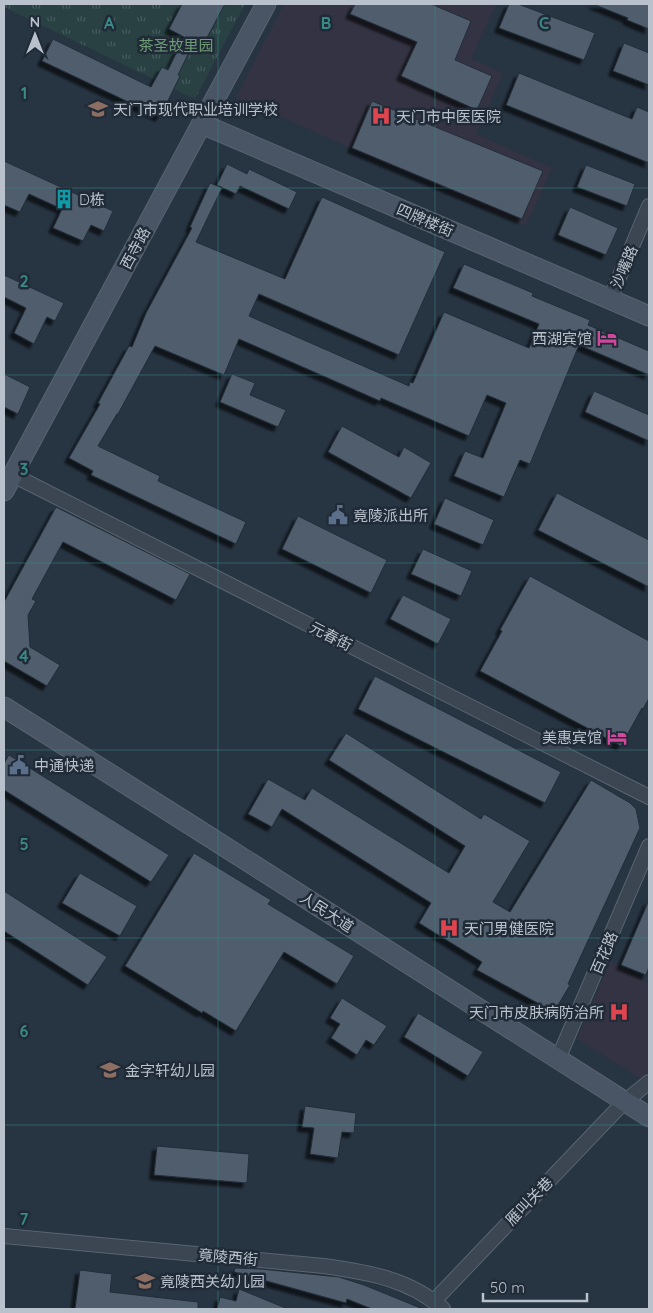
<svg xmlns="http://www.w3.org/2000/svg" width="653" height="1313" font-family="Quicksand,'Noto Sans SC',sans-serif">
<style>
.medical{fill:#343343}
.park{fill:url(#park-tufts)}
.building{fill:#505d6d;stroke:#222d39;filter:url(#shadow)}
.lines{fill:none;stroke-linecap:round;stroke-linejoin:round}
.street-casing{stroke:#59646f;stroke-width:16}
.secondary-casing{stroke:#59646f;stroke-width:21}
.street{stroke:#3b4652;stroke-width:14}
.secondary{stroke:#495565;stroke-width:19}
.grid{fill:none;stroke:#398986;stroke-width:1;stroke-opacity:0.55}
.labels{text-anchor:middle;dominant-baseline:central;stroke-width:5;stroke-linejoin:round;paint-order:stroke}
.park-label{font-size:15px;fill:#6f9c77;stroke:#202b37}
.poi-label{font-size:15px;fill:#b8c1cc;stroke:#202b37;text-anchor:start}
.street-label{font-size:15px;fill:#b8c1cc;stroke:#202b37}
.grid-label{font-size:16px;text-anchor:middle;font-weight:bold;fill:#398986;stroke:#202b37;stroke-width:5;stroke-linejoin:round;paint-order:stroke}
</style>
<defs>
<pattern id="park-tufts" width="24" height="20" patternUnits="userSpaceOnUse" patternTransform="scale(1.25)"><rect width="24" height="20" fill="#294143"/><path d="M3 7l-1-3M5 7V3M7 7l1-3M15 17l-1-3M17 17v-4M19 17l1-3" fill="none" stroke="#465b5d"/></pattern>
<filter id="shadow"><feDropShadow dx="-4.5" dy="4.5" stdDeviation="1" flood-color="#0009"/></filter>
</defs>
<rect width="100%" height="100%" fill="#273442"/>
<g class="medical">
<path d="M284,4H496L471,59L503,73L476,134L552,168L526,226L236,97Z"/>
<path d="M611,961L649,984V1078L645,1081L577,1039Z"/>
</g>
<path class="park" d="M4,4H245L195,99L4,7Z"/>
<g class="building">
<path d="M182,4H225L202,47L194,42L178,75L180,76L160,117L42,61L53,39L151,87L162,67L168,70L184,37L169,29Z"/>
<path d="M355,4H431L471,21L455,60L492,76L477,110L401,76L417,42L350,14Z"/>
<path d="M509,4H518L595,33L584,60L499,28Z"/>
<path d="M593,4H649V29L627,20L628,18Z"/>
<path d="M624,43L649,53V85L613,71Z"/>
<path d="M519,73L632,119L637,107L649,112V163L506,105Z"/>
<path d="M372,101L543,171L522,219L352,148Z"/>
<path d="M4,161L113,211L104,231L91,225L83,241L53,228L62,209L29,194L20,212L4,205Z"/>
<path d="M227,164L247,174L249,169L297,192L289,209L240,186L236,194L217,185Z"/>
<path d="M586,165L635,184L627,206L577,187Z"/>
<path d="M210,183L222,188L196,242L285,279L322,197L445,252L399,355L259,294L249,316L409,386L410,382L413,383L444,312L529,348L539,324L453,288L464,264L533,293L532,296L590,320L588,325L649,351V375L579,345L530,464L520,460L504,497L454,476L465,451L483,458L506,403L487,395L469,436L381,398L380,401L239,339L224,375L155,346L118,414H117L98,446L160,476L158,481L246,522L236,544L91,475L93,471L69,458L100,404L98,403L129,346L132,347L146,313L192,228L190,227Z"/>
<path d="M570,207L618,228L606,255L558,235Z"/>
<path d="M4,275L64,303L55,321L47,317L34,344L14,333L26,308L4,297Z"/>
<path d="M4,374L30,387L18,414L4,407Z"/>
<path d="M232,374L255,383L250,395L286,410L278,427L220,402Z"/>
<path d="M594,391L649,415V441L585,412Z"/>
<path d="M342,426L399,457L404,447L431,463L411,498L328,452Z"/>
<path d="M557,493L649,540V587L538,530Z"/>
<path d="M445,498L494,520L483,545L434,524Z"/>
<path d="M56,507L190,574L176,600L63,542L32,599L36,601L28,615L30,647L60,665L47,686L4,661V602Z"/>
<path d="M298,516L387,560L371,593L282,549Z"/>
<path d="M423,549L472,571L461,596L411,574Z"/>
<path d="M530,576L649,641V698L643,709L642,708L621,746L480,671L502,631L500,630Z"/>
<path d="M403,595L451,619L438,644L390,619Z"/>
<path d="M375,676L561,772L545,803L358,709Z"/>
<path d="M346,733L481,819L484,814L530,841L493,902L510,912L591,780L630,803L636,809L640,828L568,984L570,985L554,1012L477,970L482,962L419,923L431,903L282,809L272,827L248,814L268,779L305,800L312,788L449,873L465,846L329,760Z"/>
<path d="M9,755L169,855L151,882L4,790V763Z"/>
<path d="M194,853L271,900L268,904L354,956L337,984L284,952L236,1031L203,1011L202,1013L125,966Z"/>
<path d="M80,873L137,906L120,936L62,903Z"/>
<path d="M4,891L107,957L88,985L4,931Z"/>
<path d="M649,900V967L646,975L621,965Z"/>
<path d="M342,998L387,1026L374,1045L366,1040L357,1055L331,1038L340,1024L330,1018Z"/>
<path d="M418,1013L483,1052L468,1076L404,1037Z"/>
<path d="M305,1106L356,1113L354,1133L342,1132L338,1158L310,1154L314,1128L302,1127Z"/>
<path d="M157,1146L249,1154L247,1183L154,1175Z"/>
<path d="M235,1268L261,1269L339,1277L364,1285L423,1309H372L347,1299L346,1303L234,1272Z"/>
<path d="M80,1270L112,1274L110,1292L198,1302V1309H75Z"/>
<path d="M239,1289L288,1309H217L220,1297L236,1301Z"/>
</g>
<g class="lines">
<defs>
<g id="street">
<path d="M610,299L649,206"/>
<path d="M13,475L649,797"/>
<path d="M558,1059L649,846"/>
<path d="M633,1095L649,1082"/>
<path d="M4,1236L324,1266C367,1272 410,1279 443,1309"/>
<path d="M434,1301L625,1101"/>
</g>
<g id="secondary">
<path d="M202,124L649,316"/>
<path d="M4,491L266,4"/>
<path d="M4,707L197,829L649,1117"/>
</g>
</defs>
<use href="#street" class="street-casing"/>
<use href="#secondary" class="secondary-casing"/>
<use href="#street" class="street"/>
<use href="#secondary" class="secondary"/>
</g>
<path class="grid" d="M218,4V1309M435,4V1309M4,188H649M4,375H649M4,563H649M4,750H649M4,938H649M4,1125H649"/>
<defs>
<symbol id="school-bare" viewBox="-9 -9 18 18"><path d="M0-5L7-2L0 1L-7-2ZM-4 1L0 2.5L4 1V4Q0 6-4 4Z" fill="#8d6e63" stroke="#202b37" stroke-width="2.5" paint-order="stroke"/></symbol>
<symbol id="hospital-bare" viewBox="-9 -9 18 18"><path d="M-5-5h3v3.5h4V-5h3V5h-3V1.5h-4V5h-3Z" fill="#e0444e" stroke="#202b37" stroke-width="2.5" paint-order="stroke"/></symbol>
<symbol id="building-bare" viewBox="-9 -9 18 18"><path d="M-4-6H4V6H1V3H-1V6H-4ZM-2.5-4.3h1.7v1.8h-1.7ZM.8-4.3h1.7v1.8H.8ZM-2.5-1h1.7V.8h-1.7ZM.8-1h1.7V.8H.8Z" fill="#0f9aa8" stroke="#202b37" stroke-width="2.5" paint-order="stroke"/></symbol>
<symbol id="hotel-bare" viewBox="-9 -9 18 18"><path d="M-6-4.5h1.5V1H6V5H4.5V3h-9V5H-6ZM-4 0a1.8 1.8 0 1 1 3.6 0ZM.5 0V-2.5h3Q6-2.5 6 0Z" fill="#d1479c" stroke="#202b37" stroke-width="2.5" paint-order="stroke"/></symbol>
<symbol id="civic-bare" viewBox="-9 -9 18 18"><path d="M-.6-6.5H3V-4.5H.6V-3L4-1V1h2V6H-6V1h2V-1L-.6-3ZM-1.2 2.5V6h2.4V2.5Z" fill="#5c6f8a" stroke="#202b37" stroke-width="2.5" paint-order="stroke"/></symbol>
</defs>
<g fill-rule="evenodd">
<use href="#school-bare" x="84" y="95" width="28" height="28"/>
<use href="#hospital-bare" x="367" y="102" width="28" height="28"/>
<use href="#building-bare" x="50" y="185" width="28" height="28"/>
<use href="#hotel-bare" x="593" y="324" width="28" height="28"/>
<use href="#civic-bare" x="324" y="501" width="28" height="28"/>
<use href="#hotel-bare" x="603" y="723" width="28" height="28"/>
<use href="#civic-bare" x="5" y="751" width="28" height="28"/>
<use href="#hospital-bare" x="435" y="914" width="28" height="28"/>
<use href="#hospital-bare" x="605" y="998" width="28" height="28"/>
<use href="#school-bare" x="96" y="1056" width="28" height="28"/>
<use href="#school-bare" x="131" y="1267" width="28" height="28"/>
</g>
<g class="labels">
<g class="park-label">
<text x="176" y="45">茶圣故里园</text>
</g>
<g class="poi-label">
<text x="113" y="109">天门市现代职业培训学校</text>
<text x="396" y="116">天门市中医医院</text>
<text x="79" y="199">D栋</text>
<text x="592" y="338" text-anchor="end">西湖宾馆</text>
<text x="353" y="515">竟陵派出所</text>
<text x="602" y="737" text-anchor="end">美惠宾馆</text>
<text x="34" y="765">中通快递</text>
<text x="464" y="928">天门男健医院</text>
<text x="604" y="1012" text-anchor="end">天门市皮肤病防治所</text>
<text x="125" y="1070">金字轩幼儿园</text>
<text x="160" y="1281">竟陵西关幼儿园</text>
</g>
<g class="street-label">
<text transform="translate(425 220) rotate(23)">四牌楼街</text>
<text transform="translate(135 248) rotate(-62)">西寺路</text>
<text transform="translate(624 267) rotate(-67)">沙嘴路</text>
<text transform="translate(331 636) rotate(27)">元春街</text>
<text transform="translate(327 912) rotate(33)">人民大道</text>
<text transform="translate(604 953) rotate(-67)">百花路</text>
<text transform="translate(529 1201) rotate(-46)">雁叫关巷</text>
<text transform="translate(228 1257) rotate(5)">竟陵西街</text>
</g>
</g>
<g class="grid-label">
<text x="109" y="29">A</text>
<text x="326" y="29">B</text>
<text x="544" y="29">C</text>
<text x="24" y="99">1</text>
<text x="24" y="287">2</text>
<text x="24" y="475">3</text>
<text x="24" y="662">4</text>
<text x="24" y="850">5</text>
<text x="24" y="1037">6</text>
<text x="24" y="1225">7</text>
</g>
<rect width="653" height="1313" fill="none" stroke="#b8c1cc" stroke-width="10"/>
<g transform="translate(35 35)" stroke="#202b37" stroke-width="4" paint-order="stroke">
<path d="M0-4L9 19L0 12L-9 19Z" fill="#b8c1cc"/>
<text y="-8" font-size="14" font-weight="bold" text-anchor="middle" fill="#b8c1cc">N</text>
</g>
<path d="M483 1293v8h104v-8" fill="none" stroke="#b8c1cc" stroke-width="2.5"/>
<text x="490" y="1293" font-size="15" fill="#b8c1cc" stroke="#202b37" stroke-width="4" paint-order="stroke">50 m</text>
</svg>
